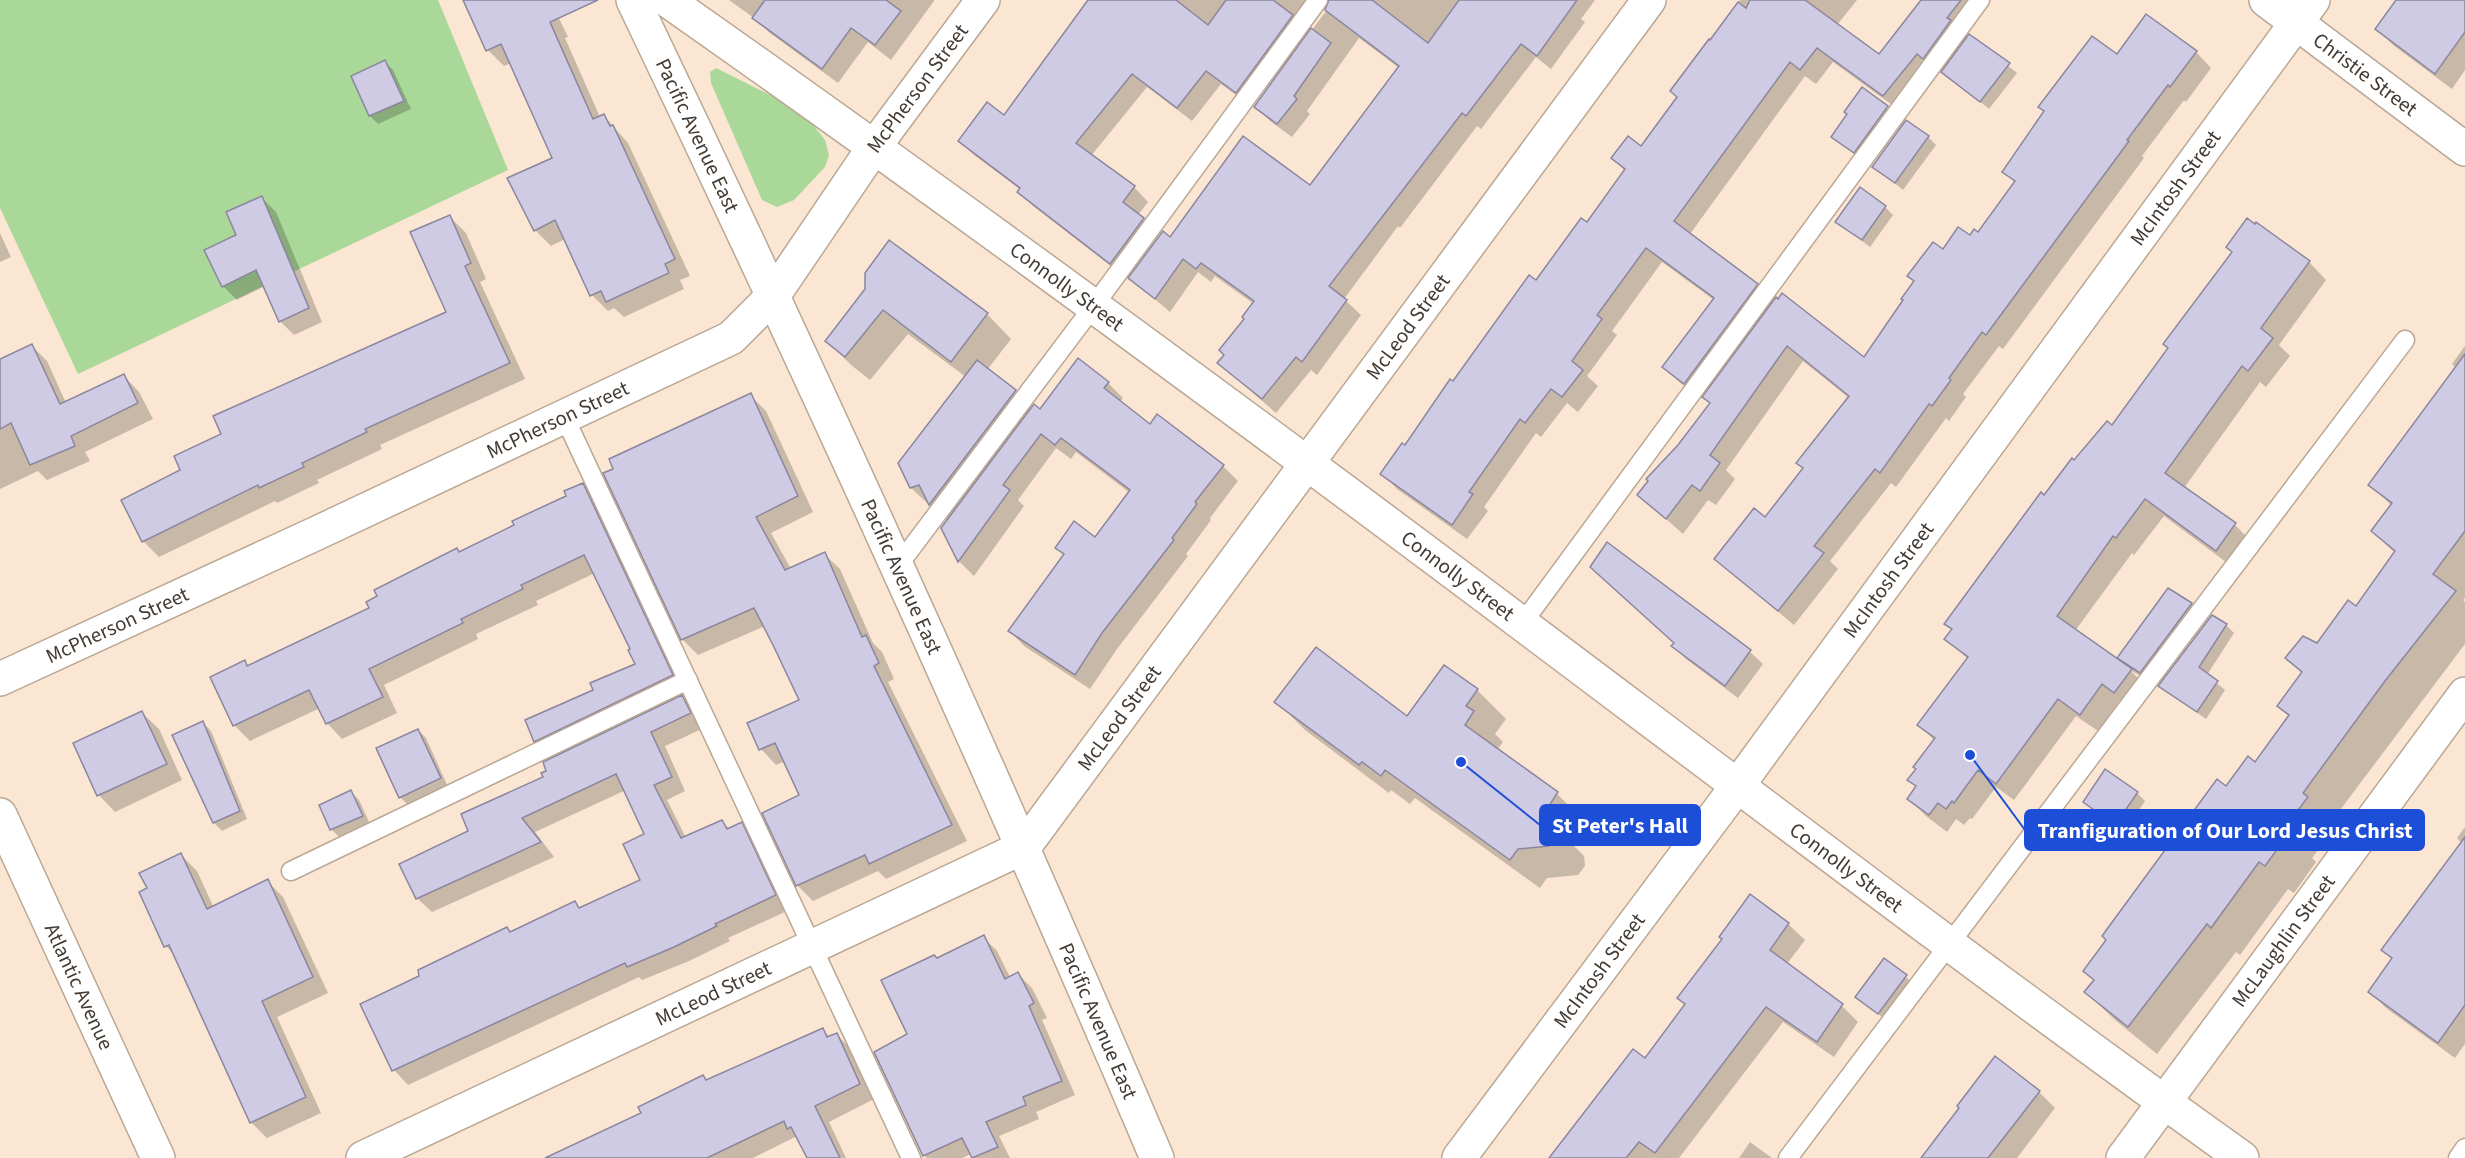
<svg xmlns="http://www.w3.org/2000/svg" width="2465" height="1158" font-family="'Source Sans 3',sans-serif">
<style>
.green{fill:#a9d898}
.shadow{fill:#0003}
.building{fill:#d0cbe4;stroke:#8b869e;stroke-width:1.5}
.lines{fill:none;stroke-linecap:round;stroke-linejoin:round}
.service-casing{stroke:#baa794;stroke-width:21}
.minor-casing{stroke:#baa794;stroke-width:36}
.tertiary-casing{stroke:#baa794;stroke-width:36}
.service{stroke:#fff;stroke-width:18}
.minor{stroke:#fff;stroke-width:33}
.tertiary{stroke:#fff;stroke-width:33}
.labels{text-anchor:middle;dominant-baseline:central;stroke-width:5;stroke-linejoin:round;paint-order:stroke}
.street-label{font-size:21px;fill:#433b33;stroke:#fff}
.leader{fill:none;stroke:#1d4ed8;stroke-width:2}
.callout-dot{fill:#1d4ed8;stroke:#fff;stroke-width:2}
.callout{fill:#1d4ed8;stroke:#1d4ed8;stroke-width:2}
.callout-label{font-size:22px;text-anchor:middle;font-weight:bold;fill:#fff}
</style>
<rect width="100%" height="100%" fill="#fae6d2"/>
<g class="green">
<path d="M0,0H438L508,170L78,374L0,208Z"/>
<path d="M716,68L802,111L825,140L829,155L825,167L794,200L777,207L762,200L711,83L710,72Z"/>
</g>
<g class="shadow">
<path d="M481,0H550L568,37L565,38L600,117L604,116L628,143L690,276L680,280L684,289L624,317L614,308L608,311L592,295L565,239L551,246L535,230L554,158L511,63L504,66L488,50Z"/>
<path d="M729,0H934V1L891,60L868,42L838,83L770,33L754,18Z"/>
<path d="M1087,0H1595L1581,19L1585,22L1551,69L1536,57L1481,129L1477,126L1400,228L1398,226L1344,299L1361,315L1317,375L1311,370L1276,413L1219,363L1254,304L1215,276L1211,282L1198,272L1170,312L1130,278L1171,239L1311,187L1399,68L1359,38L1307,111L1310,114L1292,137L1270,121L1256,106L1329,7V3L1323,7L1251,106L1221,84L1192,121L1147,87L1091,156L1134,187L1148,202L1138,215L1158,233L1125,277L1033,206L1019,192L1021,190L974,155L960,141L1004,117Z"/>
<path d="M1740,0H1857L1837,25L1879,56L1923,0H1988L1962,33L1967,39L1970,36L2017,73L1989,109L1941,70L1939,73L1933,68L1899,110L1833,62L1816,84L1805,76L1690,234L1757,285L1774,302L1864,359L1943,251L1978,234L2016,183L2004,172L2118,57L2196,52L2211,68L2186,102L2184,100L2142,156L2144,158L2003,349L1999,346L1963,394L1966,397L1949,421L1946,418L1896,487L1891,483L1830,561L1838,569L1794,625L1716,559L1766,519L1804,469L1849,398L1803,361L1726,470L1735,479L1716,505L1708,500L1683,534L1639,495L1711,404L1702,395L1700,398L1679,382L1664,367L1714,300L1662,262L1612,331L1617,335L1587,376L1598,386L1578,412L1567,403L1541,437L1536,433L1484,507L1488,511L1467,539L1397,489L1382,473L1406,447L1453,383L1587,224L1625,171L1613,158L1642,148L1679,98L1672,91Z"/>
<path d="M2399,0H2465V70L2452,89L2393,45L2377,29Z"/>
<path d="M385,62L393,70L411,109L378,124L370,116L353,77Z"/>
<path d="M1862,90L1895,116L1862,160L1833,137Z"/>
<path d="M1928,137L1936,145L1903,190L1874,166Z"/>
<path d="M262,198L276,212L322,322L294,335L280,321L265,286L237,300L223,286L238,236Z"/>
<path d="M1885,207L1893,215L1870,247L1837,222Z"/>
<path d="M450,217L466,233L486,279L480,282L525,379L380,445L382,449L317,480L319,483L277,503L275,501L159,557L143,541L182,471L223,434L448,313Z"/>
<path d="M0,233L11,257L0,262Z"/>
<path d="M2309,262L2326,280L2279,345L2290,356L2266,387L2260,382L2184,488L2235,525L2252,542L2234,568L2164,516L2134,555L2132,553L2075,631L2127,666L2119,658L2168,590L2192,604L2199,612L2148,680L2130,670L2148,688L2132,709L2120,700L2098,731L2076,716L2014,800L1996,787L1972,819L1970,818L1964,825L1956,819L1947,832L1926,816L1908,798L1917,787L1909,780L1935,741L1919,725L1968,659L1946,639L1953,630L1946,624L2075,462L2112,427Z"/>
<path d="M866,289L987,314L1011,339L987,370L1015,391L1032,409L1040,411L1108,383L1123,398L1120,402L1150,426L1158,416L1223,466L1238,481L1210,518L1211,520L1186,554L1188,556L1117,649L1090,689L1024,646L1010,631L1065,555L1057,548L1095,539L1130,493L1076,452L1071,459L1056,448L1018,500L1024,506L974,576L959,561L942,528L947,521L911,488L966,377L908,334L870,380L851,365L827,341Z"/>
<path d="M32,346L47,361L66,403L124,376L139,392L153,419L85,452L90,461L47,480L38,471L0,489V360Z"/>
<path d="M2465,346V598L2463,600L2465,602V644L2331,822L2336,827L2312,858L2316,862L2294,893L2288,889L2240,955L2236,952L2157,1054L2115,1020L2086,992L2095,981L2085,971L2227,788L2256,764L2289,716L2279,706L2303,674L2287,658L2317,645L2356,608L2396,554L2373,531L2392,506L2370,485L2456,368L2452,364Z"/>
<path d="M750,395L766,411L813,512L771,533L791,569L824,554L840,569L873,643L882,652L894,679L888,682L967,841L886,879L878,871L813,901L797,885L801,795L785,761L776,765L761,749L801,700L765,626L698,655L682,639Z"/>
<path d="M583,485L598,500L687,691L551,756L535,741L595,691L637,665L632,650L595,573L536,601L538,605L476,634L478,639L384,685L397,713L342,739L327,723L320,708L250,741L234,725L245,662L249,667L371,609L460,553L568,496Z"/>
<path d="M1608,544L1750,652L1763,664L1738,698L1686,659L1673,646L1675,644Z"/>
<path d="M2226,625L2234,633L2207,675L2225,690L2206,719L2160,686Z"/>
<path d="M1477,690L1506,719L1495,734L1503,742L1497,750L1557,794L1587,823L1572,844L1584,856L1585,866L1578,875L1547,878L1540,888L1415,798L1410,804L1391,790L1389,793L1305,730L1276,701L1408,718Z"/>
<path d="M682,697L696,711L704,728L665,746L685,791L667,800L686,838L722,822L730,829L741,824L756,838L789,910L728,938L730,941L689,961L642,980L639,977L408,1085L394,1070L362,1005L575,903L581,909L642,881L646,835L626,790L535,832L554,857L432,912L417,898L470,831L545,778Z"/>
<path d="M142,713L159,729L182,780L115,812L99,795Z"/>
<path d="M203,723L211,731L247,819L222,831L214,823Z"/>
<path d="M418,730L426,738L448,787L408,805L400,797Z"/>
<path d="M351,792L359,800L370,824L340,838L332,830L321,805Z"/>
<path d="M2137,793L2145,801L2124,832L2085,801Z"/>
<path d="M2465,827V1044L2455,1058L2386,1008L2370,992L2393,960L2383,950L2462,843L2457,838Z"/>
<path d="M181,855L197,871L214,908L267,881L283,897L328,993L277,1017L321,1113L267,1138L251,1122L176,957L166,946L141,893L149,889Z"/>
<path d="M1750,897L1788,924L1805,940L1787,964L1842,1006L1858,1022L1834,1057L1783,1022L1679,1158H1554L1645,1060L1686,1005Z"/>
<path d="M983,937L997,951L1010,977L1018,974L1032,988L1047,1018L1042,1020L1075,1095L1036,1112L1039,1119L999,1136L1010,1158H973L971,1154L962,1158H927L924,1155L909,1035L937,960Z"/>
<path d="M1885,960L1914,984L1887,1021L1857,997Z"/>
<path d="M823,1030L830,1037L836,1034L852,1050L874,1099L829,1122L846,1158H808L797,1136L753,1158H552L643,1114L703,1076L708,1081Z"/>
<path d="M2039,1092L2055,1108L2017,1158H1923Z"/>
<path d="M1750,1142L1772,1158H1739Z"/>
</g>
<g class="building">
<path d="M463,0H598L550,22L593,119L604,114L610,126L613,125L675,259L665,264L669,273L606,302L601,291L590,296L555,220L534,231L507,178L552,158L501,44L486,51Z"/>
<path d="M765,0H886L901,11L875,45L851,28L822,69L752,18Z"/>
<path d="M1088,0H1176L1208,25L1226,0H1273L1293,15L1236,93L1206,71L1177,108L1132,74L1076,143L1135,186L1123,202L1144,218L1110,264L1017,192L1020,188L958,141L987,102L1004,115Z"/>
<path d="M1329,0H1372L1428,43L1459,0H1577L1537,56L1521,44L1466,116L1462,113L1329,286L1347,300L1302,362L1296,357L1262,399L1217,363L1224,355L1219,350L1244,319L1242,317L1254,301L1201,263L1196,269L1183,259L1155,299L1128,278L1163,231L1170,237L1243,136L1310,185L1399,66L1325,10Z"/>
<path d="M1750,0H1805L1879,54L1921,0H1961L1947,18L1951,20L1923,59L1917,54L1883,96L1817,48L1800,70L1790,62L1674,221L1758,284L1684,384L1662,367L1714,298L1646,248L1597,315L1602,319L1572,361L1583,370L1562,397L1551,389L1525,423L1520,419L1469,492L1473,494L1452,525L1380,474L1402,443L1405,445L1450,379L1453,381L1529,275L1536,280L1581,218L1587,222L1625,169L1611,158L1628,136L1641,146L1677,97L1670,91L1709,39L1710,40L1738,2L1746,8Z"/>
<path d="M2396,0H2465V32L2435,74L2375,29Z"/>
<path d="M2146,14L2197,51L2170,87L2168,85L2127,140L2129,141L1986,335L1982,332L1949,378L1951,380L1932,406L1929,404L1880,473L1875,469L1814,546L1824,553L1778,611L1714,559L1754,508L1765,517L1803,468L1796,463L1849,396L1787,346L1710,455L1720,463L1700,491L1692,485L1666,519L1637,495L1648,481L1646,479L1678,445L1710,403L1702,397L1776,297L1778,299L1782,293L1864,357L1903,300L1901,299L1914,281L1907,276L1933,242L1943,249L1958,227L1970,235L1974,229L1978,232L2015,181L2002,172L2044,111L2038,107L2092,36L2117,54Z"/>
<path d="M1311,28L1331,43L1294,96L1297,99L1277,124L1254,107Z"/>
<path d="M1969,34L2010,63L1980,102L1941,72Z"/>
<path d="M385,60L404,101L369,116L351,76Z"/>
<path d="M1862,87L1888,106L1854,153L1831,137L1847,114L1844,112Z"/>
<path d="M1906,120L1929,136L1895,183L1872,167Z"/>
<path d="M1860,187L1886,206L1862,240L1835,222Z"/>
<path d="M262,196L309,308L279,322L256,270L222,287L204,250L236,235L226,212Z"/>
<path d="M450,215L471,263L465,266L510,363L365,429L367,432L302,463L304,467L259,488L258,485L142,542L121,500L180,470L174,456L221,434L213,416L446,312L410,232Z"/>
<path d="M2247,218L2255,224L2256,222L2310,261L2261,328L2273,338L2248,371L2242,366L2165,473L2236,523L2216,551L2145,499L2116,538L2113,536L2057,616L2132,669L2114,693L2102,684L2080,715L2058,699L1996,784L1978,770L1954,803L1952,801L1946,809L1938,803L1929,815L1907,799L1916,786L1907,780L1916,769L1913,767L1935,738L1917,725L1968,657L1944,639L1952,629L1944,624L2041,492L2044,495L2072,458L2074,460L2107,421L2112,425L2168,348L2163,344L2232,252L2226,247Z"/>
<path d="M889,240L988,313L951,362L883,310L845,357L825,341L865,289V273Z"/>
<path d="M32,344L60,404L124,374L138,403L71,436L75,446L30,465L11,423L0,429V359Z"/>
<path d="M2465,354V531L2433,574L2456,591L2385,681L2303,793L2308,797L2284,829L2289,833L2265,866L2259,862L2211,928L2207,924L2128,1027L2084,992L2094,980L2083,971L2106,940L2102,936L2217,779L2226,786L2248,756L2255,762L2289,715L2277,706L2302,672L2285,658L2303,636L2317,643L2348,600L2356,606L2395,551L2371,531L2392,503L2368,485Z"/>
<path d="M1078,358L1109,382L1104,388L1150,424L1157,414L1224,465L1195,502L1197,504L1172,538L1174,540L1102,633L1075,675L1008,631L1064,554L1055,548L1074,521L1095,537L1130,490L1061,438L1055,445L1041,434L1003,485L1010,490L958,562L941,528L1034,404L1040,409Z"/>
<path d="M977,360L1016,390L929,505L919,485L910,488L898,463Z"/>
<path d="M751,393L798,496L756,517L785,570L825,552L862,637L866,635L879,663L874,666L952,825L869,864L865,855L796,886L762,813L799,795L775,743L759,750L747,723L799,700L773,645L754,608L681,640L603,473L613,469L609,459Z"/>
<path d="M583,483L673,675L534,742L525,720L593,690L590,683L635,664L628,650L630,649L584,555L521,585L523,589L461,619L463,623L369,669L383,697L326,724L309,690L233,726L210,677L245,660L247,666L369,608L366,602L377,596L374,590L457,548L459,552L514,525L512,521L566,496L564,491Z"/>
<path d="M1607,542L1751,650L1725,686L1671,646L1674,643L1590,567Z"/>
<path d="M2168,588L2192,603L2140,673L2117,658Z"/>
<path d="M2212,615L2227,624L2199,667L2218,681L2197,712L2158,686Z"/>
<path d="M1316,647L1407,716L1444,665L1478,689L1466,706L1474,711L1465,725L1558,792L1543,815L1555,825L1557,837L1549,846L1518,849L1510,860L1385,770L1381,776L1362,762L1359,765L1274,702Z"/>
<path d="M682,695L691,713L651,732L672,777L654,785L681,838L722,820L727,829L742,822L776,895L715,924L717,926L674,947L627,967L625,963L392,1071L360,1004L419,976L418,970L507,927L510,932L575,901L579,908L640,880L623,844L644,834L616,774L522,818L541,842L416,899L399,864L468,831L461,814L543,777L541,773L546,771L543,762Z"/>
<path d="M142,711L167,764L97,796L73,743Z"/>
<path d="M203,721L240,811L213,823L172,735Z"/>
<path d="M418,729L441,778L399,798L376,748Z"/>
<path d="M2105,769L2138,792L2115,825L2083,802Z"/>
<path d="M351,790L363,816L330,830L319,805Z"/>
<path d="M2465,837V1005L2438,1043L2368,992L2392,958L2381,950Z"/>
<path d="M181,853L207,909L268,879L313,977L262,1001L306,1097L250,1123L169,945L164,947L139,892L147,888L139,873Z"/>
<path d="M1750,894L1789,923L1770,950L1843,1004L1817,1042L1766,1007L1655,1153L1639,1142L1626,1158H1549L1633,1049L1645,1058L1685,1004L1677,998L1722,939L1719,937Z"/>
<path d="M984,935L1005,979L1018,972L1034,1003L1029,1006L1062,1081L1023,1097L1026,1105L986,1122L998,1147L972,1158L962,1138L923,1156L874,1052L907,1034L881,980L934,955L937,958Z"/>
<path d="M1884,958L1907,975L1878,1014L1855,997Z"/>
<path d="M823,1028L827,1037L837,1033L860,1084L815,1106L840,1158H807L791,1127L787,1129L784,1121L707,1158H545L641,1113L638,1107L703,1075L706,1080Z"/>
<path d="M1995,1056L2040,1091L1988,1158H1921L1959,1108L1957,1106Z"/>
</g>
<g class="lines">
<defs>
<g id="service">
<path d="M564,416L911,1158"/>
<path d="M897,567L1093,307L1318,0"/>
<path d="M1522,624L1980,0"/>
<path d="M291,871L688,680"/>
<path d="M1788,1158L2405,340"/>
<path d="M2458,1158L2465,1148"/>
</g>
<g id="minor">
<path id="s1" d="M667,0C892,158 1114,320 1335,484C1638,709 1936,939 2242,1158"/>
<path id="s2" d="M2266,0L2465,149"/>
<path id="s3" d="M0,679L317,533L731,338L773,296L874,147L983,0"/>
<path id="s4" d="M0,815L158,1158"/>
<path id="s5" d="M363,1158L1024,847L1649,0"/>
<path id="s6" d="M1459,1158L1738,785L2313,0"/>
<path id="s7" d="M2123,1158L2465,694"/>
</g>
<g id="tertiary">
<path id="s8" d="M633,0C816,382 991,768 1157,1158"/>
</g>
</defs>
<use href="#service" class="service-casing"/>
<use href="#minor" class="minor-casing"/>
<use href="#tertiary" class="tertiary-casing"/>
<use href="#service" class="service"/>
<use href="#minor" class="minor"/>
<use href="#tertiary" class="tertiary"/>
</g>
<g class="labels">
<g class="street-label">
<text stroke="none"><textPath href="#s2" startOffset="124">Christie Street</textPath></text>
<text stroke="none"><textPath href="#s3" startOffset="1119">McPherson Street</textPath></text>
<text stroke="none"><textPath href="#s8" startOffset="150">Pacific Avenue East</textPath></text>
<text stroke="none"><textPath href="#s6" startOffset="1206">McIntosh Street</textPath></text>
<text stroke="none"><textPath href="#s1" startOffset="492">Connolly Street</textPath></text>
<text stroke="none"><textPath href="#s5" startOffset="1377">McLeod Street</textPath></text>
<text stroke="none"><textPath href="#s3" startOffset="615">McPherson Street</textPath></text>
<text stroke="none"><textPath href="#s8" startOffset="636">Pacific Avenue East</textPath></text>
<text stroke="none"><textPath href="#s1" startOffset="978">Connolly Street</textPath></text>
<text stroke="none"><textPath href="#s6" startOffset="720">McIntosh Street</textPath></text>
<text stroke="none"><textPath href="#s3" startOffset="129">McPherson Street</textPath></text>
<text stroke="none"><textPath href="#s5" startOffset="891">McLeod Street</textPath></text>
<text stroke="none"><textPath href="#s1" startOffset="1464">Connolly Street</textPath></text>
<text stroke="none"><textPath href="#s7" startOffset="270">McLaughlin Street</textPath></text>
<text stroke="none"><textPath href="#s6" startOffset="234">McIntosh Street</textPath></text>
<text stroke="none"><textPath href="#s4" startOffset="189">Atlantic Avenue</textPath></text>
<text stroke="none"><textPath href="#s5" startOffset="387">McLeod Street</textPath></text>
<text stroke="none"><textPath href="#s8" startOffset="1122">Pacific Avenue East</textPath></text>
</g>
</g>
<path class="leader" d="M1461 762L1540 825M1970 755L2025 830"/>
<g class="callout-dot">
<circle cx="1461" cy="762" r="6"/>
<circle cx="1970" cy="755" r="6"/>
</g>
<g class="callout">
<rect x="1540" y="805" width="160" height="40" rx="6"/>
<rect x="2025" y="810" width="399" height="40" rx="6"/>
</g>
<g class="callout-label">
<text x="1620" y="833">St Peter's Hall</text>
<text x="2225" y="838">Tranfiguration of Our Lord Jesus Christ</text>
</g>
</svg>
